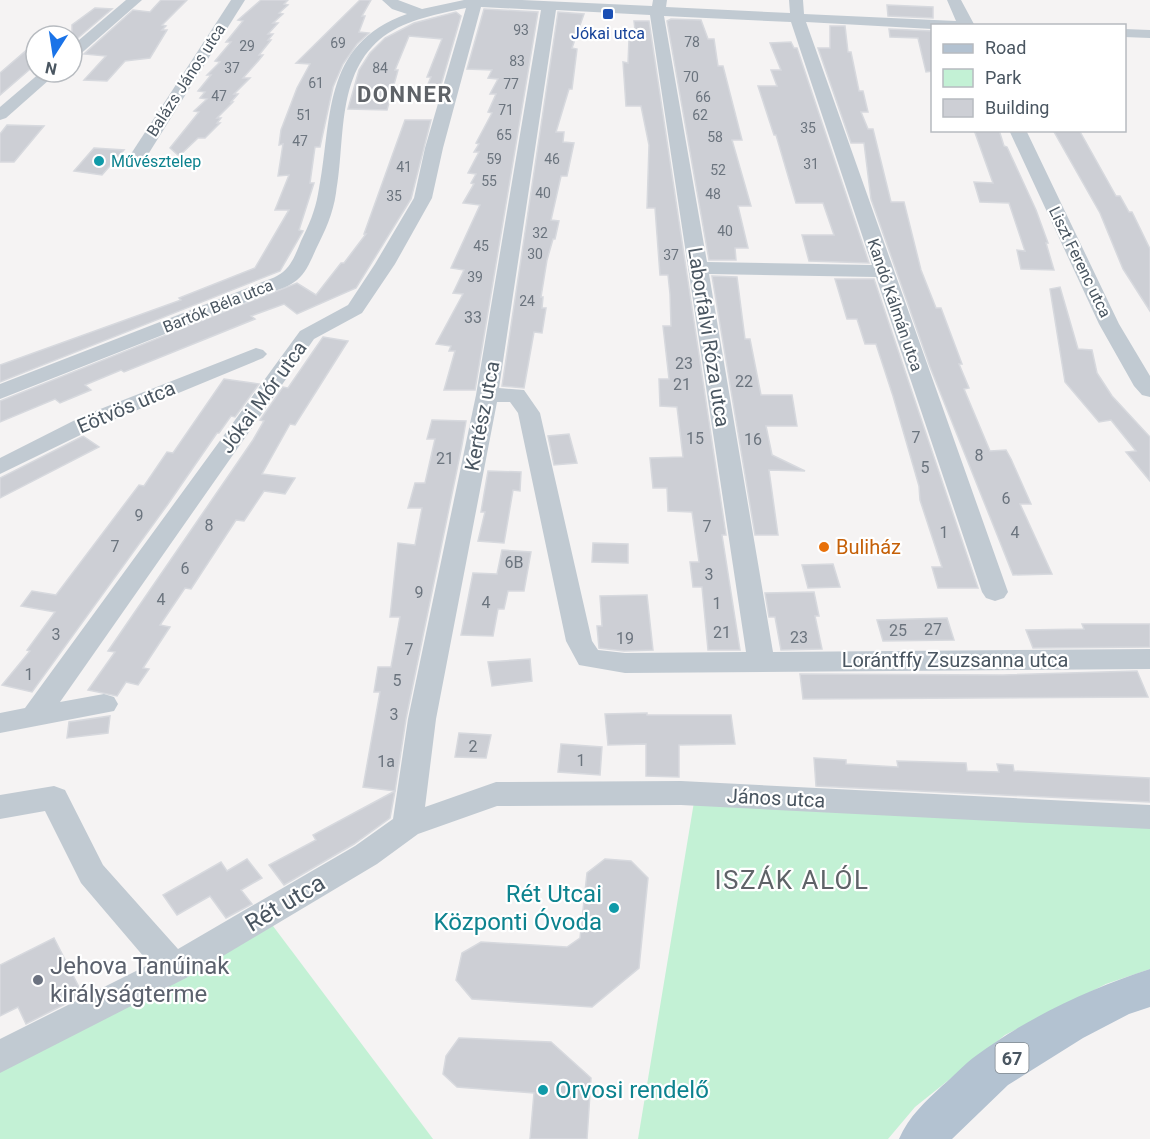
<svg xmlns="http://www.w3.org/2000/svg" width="1150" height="1139" font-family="Roboto,sans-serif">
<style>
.green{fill:#c3f1d5}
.building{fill:#cdcfd5;stroke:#d7d9de;stroke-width:1.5}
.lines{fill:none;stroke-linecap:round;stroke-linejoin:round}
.minor{fill:#c1cad2;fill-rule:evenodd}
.major{fill:#b3c2d1;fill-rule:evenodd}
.transit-dot{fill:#1a4fb4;stroke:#fff;stroke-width:2}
.culture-dot{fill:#0f9aa8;stroke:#fff;stroke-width:2}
.food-dot{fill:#e8710a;stroke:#fff;stroke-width:2}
.worship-dot{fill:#6b7280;stroke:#fff;stroke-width:2}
.labels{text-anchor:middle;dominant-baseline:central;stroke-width:4.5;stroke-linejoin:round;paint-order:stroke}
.far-number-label{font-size:14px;fill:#6b747e}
.far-transit-label{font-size:16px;fill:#164399;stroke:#fff}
.far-street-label{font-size:16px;fill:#4a5661;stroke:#fff}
.far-culture-label{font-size:16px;fill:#0d838f;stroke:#fff;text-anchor:start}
.number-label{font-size:16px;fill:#6b747e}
.shield{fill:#fff;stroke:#808990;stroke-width:1.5}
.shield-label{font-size:18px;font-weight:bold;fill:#4a5661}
.street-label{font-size:20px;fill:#4a5661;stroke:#fff}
.food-label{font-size:20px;fill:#c56008;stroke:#fff;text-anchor:start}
.far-district-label{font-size:22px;font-weight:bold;letter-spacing:1.5px;fill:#5f6368;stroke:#fff}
.near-culture-label{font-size:24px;fill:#0d838f;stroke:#fff;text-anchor:end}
.near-street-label{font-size:24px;fill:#4a5661;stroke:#fff}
.near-worship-label{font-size:24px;fill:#5b616d;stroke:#fff;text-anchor:start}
.near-neighbourhood-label{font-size:26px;letter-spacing:1.5px;fill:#5f6368;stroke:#fff}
</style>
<rect width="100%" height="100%" fill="#f5f3f3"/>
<g class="green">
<path d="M694,802L1150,823V969L1106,984L1005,1035L915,1107L888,1139H638Z"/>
<path d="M270,922L433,1139H0V1063Z"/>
</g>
<g class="building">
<path d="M161,0H187L162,25L166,26L162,30H167L150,58L125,61L107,81L84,80L106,56L84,54L133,10L150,12Z"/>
<path d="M261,0H288L284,4L288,5L279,13L283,14L273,23H278L268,34H273L268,40H271L259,55H263L259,60L243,78H250L234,94H238L231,102H233L217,118H221L217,123H220L205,138H198L179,156L170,148L199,112L194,111L207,99L200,98L205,92L198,91L211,75H207L220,62L215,61L231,42H226L243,21L238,20Z"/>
<path d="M360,0H371L362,16H365L359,32L369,33L357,44L343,64L333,87L320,147H315L310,183H314L299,230L303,231L280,271L0,382V365L181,300L179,298L255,268L289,210H275L289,175L278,176L283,144L279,145L281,130L297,88L310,64L296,63Z"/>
<path d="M887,5L933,7V18L888,16Z"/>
<path d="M95,8L112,9L72,43V25Z"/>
<path d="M484,9L538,12L475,390H444L455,351H449L451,346L436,344L463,294L453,293L464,270L451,268L480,205L463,203L474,184L471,183L476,174L468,173L479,152H474L479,144L476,143L492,113L488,112L496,94H490L498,79L488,78L492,70L467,69Z"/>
<path d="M456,12L461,16L441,85L428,84L431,77H427L442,39L409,36L395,70H398L387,110L348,109L359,70L370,53L385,38L414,23Z"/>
<path d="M558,12L584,14L572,48L577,49L572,89H569L556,132H564L563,142L574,143L567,176H561L551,220L559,221L555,239H553L547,260L541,297H543L542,308H546L542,333L534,332L524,388L502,386Z"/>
<path d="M671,19L701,20L708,39H714L718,66H723L742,140H732L751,206H738L748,248H735L736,260H709L667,21Z"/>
<path d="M634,21H649L726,535H722L740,650H708L702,587H693L690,562H699L692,512L668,511L667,488H653L650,458L683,457L677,407L660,406L659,379H669L663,326H671L670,294L668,275H660L655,208H647L649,145L641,106H626L623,62L628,63L629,39H636Z"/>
<path d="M830,26H845L848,52H851L859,91H863L868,112H861L868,129H873L891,202H904L921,270L936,308H941L962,364H959L969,388L964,389L990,451L1006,450L1011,459L1031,504H1020L1052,574L1013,575L1000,542L930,367L871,199L864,143H851L818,48H830Z"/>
<path d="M889,29L933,31V71L926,72L918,38L890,37Z"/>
<path d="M36,42V64L0,95V73Z"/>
<path d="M791,42L794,48H797L869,263L809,261L802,235H834L823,203H796L776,135H774L758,86H777L771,70H781L770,43Z"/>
<path d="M405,120H431L411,199L356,288L297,314L284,304L251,316L255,319L124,372L121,370L85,385L91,390L60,403L55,399L0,422V401L297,283L316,295L341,263H344L366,234H364Z"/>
<path d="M7,125L44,126L14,162H0V134Z"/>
<path d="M974,130H999L1004,146L1007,147L1036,210L1048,243H1046L1054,270L1021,269L1017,250L1025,251L1009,203L980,202L974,182L993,183Z"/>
<path d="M1053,130H1079L1116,196H1120L1129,212H1132L1150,249V311L1123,269L1100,213Z"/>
<path d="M94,148L124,150L102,175L74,171Z"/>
<path d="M712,276L737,277L745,339H750L761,395H792L797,426H766L772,455L805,471L769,470L778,535H755Z"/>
<path d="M835,279H874L978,588H938L932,567H942L920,500L919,486L893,396L876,344H865L857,319H847Z"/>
<path d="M1060,287L1078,349L1092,350L1097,373L1112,396L1150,437V481L1126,452L1136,451L1111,420L1099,422L1065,382L1050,289Z"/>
<path d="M323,337L348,341L295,425L290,424L262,474L295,478L285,494L264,491L244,521L236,520L191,589L185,588L160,625L170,627L143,668L149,669L138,685L126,682L117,696L88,690L115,652L108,651L253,440L264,421L260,420L283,387L288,388Z"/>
<path d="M224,379L259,384L235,417L231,416L219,433H217L168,504L32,692L2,685L30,651L27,650L55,612L21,606L32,591L56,595L139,485L144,486L167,452L173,453Z"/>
<path d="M432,420L466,421L462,445L406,719L395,791L363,787L380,692H374L378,667H391L400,617H390L398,543L415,545L422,508H408L415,483H425L435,439H427Z"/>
<path d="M569,434L577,463L554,465L548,436Z"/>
<path d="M83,436L99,447L0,498V478Z"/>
<path d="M488,471L521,472L520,491L513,490L504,543L478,541L485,512H481Z"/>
<path d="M593,543L628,544V563L592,562Z"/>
<path d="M502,550L531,552L524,591H508L504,609H498L493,636L461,635L473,573L497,574Z"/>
<path d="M833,564L840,587L808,588L802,565Z"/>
<path d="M814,592L819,616H815L822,649L781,650L775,617H769L765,593Z"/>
<path d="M647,595L653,650L624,651L599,648L597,626H602L600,596Z"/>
<path d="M947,618L954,640L883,641L877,620Z"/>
<path d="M1082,624H1150V647L1033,648L1026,630L1084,629Z"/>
<path d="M530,659L532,681L492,686L488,662Z"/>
<path d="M1137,671L1148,697L803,699L800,674L1003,675Z"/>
<path d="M647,713V715H731L735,744L679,745V777L646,776V744L608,745L605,714Z"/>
<path d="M110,716L108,733L67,738L69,722Z"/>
<path d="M459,733L491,735L486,758L455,757Z"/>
<path d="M561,744L602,747L600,775L558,772Z"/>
<path d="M814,758L846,760V764L898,767L897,761L966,763L967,771L999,772L997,764L1013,765L1014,771L1150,778V802L816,786Z"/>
<path d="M395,791L390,818L354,844L284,885L269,865L316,840L313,835Z"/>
<path d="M247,859L262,878L241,890L252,904L226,918L210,896L177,915L163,895L221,862L227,871Z"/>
<path d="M605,859L631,861L648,878L639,968L592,1007L472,999L456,980L462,953L481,942L567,947L580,938L587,873Z"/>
<path d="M54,938L83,995L26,1024L18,1007L0,1016V965Z"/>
<path d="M459,1038L551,1042L591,1078L587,1139H530L534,1093L457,1087L443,1074L446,1056Z"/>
</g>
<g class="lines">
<g class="minor">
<path d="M126,0H142L77,57L72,59V46Z"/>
<path d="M231,0H245L142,164H130L127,160Z"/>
<path d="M382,0H398L422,9L464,0H522L652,6L653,0H667L666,7L790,13L789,0H803L804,14L956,21L947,0H961L975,26H932V29L806,22L1008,592L1004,598L995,601L986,598L982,592L876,277L709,274L773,652L1150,649V669L625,673L579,665L566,641L518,413L510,402H497L436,719L425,807L496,782L681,781L1150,805V829L681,805L497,806L418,834L377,864L186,978L0,1073V1039L150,964L81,883L45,811L0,819V795L54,786L65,790L103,865L178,949L355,846L393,819L408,719L476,395L541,10L481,7L443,148L432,198L395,264L362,313L314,339L60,702L104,694L114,697L118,704L114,711L0,733V713L25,708L300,331L348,305L375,264L414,198L425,148L466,8C438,14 408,19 384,36C335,73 346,140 336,193C333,214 325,231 316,249C311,260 306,273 297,280C290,286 280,289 272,292L0,399V384L258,284C266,280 276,278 283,272C292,265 297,251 301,241C309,225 315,211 318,194C333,120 320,45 407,14L392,9ZM556,10L650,15L746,652L625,653L598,650L592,641L540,413L524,390L499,388ZM664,16L791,22L872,265L707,262Z"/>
<path d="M1124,29L1150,30V38L1124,37Z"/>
<path d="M41,72H58L6,118L0,120V107Z"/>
<path d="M1009,130H1026L1119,324L1150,376V397L1142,395L1134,386L1099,324Z"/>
<path d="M256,348L263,350L267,354L263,358L101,425L0,474V458L85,415Z"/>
</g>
<path class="major" d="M1150,969V1007L1129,1014L1083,1038L1008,1085L952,1139H899C909,1116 925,1102 942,1086C954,1076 964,1064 977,1055C1027,1018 1091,988 1150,969Z"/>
</g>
<rect class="transit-dot" x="602" y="8" width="12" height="12" rx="3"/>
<g class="culture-dot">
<circle cx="99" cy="161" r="6"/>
<circle cx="614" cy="908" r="6"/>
<circle cx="543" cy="1090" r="6"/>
</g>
<circle class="food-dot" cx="824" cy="547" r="6"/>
<circle class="worship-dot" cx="38" cy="980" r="6"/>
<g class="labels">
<g class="far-number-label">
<text x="521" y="30">93</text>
<text x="692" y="42">78</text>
<text x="338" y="43">69</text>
<text x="247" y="46">29</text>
<text x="517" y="61">83</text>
<text x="232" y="68">37</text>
<text x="380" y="68">84</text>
<text x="691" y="77">70</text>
<text x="316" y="83">61</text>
<text x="511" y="84">77</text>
<text x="219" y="96">47</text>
<text x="703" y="97">66</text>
<text x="506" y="110">71</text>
<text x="304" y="115">51</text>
<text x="700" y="115">62</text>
<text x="808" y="128">35</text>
<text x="504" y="135">65</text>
<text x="715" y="137">58</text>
<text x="300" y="141">47</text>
<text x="494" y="159">59</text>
<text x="552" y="159">46</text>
<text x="811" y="164">31</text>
<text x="404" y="167">41</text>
<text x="718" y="170">52</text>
<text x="489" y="181">55</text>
<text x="543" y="193">40</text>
<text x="713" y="194">48</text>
<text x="394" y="196">35</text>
<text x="725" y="231">40</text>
<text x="540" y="233">32</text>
<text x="481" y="246">45</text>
<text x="535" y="254">30</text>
<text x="671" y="255">37</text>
<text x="475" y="277">39</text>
<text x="527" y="301">24</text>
</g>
<g class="far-transit-label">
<text x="608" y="33">Jókai utca</text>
</g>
<g class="far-street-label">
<text transform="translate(186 80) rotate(-57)">Balázs János utca</text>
<text transform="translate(1080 262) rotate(64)">Liszt Ferenc utca</text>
<text transform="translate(895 305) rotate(71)">Kandó Kálmán utca</text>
<text transform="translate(218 306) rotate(-22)">Bartók Béla utca</text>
</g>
<g class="far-culture-label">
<text x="111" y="161">Művésztelep</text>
</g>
<g class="number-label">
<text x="473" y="317">33</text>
<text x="684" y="363">23</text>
<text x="744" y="381">22</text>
<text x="682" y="384">21</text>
<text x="916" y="437">7</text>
<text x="695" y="438">15</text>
<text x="753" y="439">16</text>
<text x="979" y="455">8</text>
<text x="445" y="458">21</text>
<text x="925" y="467">5</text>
<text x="1006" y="498">6</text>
<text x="139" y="515">9</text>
<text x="209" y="525">8</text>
<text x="707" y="526">7</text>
<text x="944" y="532">1</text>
<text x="1015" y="532">4</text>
<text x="115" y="546">7</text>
<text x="514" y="562">6B</text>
<text x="185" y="568">6</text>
<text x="709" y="574">3</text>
<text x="419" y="592">9</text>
<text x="161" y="599">4</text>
<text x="486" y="602">4</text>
<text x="717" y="603">1</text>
<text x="933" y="629">27</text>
<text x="898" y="630">25</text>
<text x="722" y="632">21</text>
<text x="56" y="634">3</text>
<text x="799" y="637">23</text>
<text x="625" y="638">19</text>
<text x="409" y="649">7</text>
<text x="29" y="674">1</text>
<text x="397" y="680">5</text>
<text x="394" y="714">3</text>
<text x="473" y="746">2</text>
<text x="581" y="760">1</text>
<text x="386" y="761">1a</text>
</g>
<rect class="shield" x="995.5" y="1043" width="33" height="30" rx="4.5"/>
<g class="shield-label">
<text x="1012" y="1058">67</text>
</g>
<g class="street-label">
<text transform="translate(709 337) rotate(81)">Laborfalvi Róza utca</text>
<text transform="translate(263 397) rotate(-54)">Jókai Mór utca</text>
<text transform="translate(126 407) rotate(-23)">Eötvös utca</text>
<text transform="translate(482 416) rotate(-79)">Kertész utca</text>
<text x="955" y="660">Lorántffy Zsuzsanna utca</text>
<text transform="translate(776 798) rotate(3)">János utca</text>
</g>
<g class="food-label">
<text x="836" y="547">Buliház</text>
</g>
<g class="far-district-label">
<text x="405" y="94">DONNER</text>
</g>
<g class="near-culture-label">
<text x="602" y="894">Rét Utcai<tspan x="602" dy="28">Központi Óvoda</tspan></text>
<text x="555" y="1090" text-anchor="start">Orvosi rendelő</text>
</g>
<g class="near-street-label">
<text transform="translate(285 903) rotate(-31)">Rét utca</text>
</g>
<g class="near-worship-label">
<text x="50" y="966">Jehova Tanúinak<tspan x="50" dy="28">királyságterme</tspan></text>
</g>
<g class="near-neighbourhood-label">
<text x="792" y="880">ISZÁK ALÓL</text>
</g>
</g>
<rect x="931" y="24" width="195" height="108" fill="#ffffff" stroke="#b7bbc0" stroke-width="1.5"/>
<rect x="943" y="44" width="30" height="9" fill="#b3c2d1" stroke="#b7bbc0" stroke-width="1.5"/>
<text x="985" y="54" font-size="18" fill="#4a5661">Road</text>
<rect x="943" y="69" width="30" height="18" fill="#c3f1d5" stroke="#b7bbc0" stroke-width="1.5"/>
<text x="985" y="84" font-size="18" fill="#4a5661">Park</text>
<rect x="943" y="99" width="30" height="18" fill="#cdcfd5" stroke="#b7bbc0" stroke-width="1.5"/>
<text x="985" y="114" font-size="18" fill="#4a5661">Building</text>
<g transform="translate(54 54) rotate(192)"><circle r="28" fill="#ffffff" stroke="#b7bbc0" stroke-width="1.5"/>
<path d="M0-4.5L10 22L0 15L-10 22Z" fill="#1a73e8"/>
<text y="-9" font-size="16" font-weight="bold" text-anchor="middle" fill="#4a5661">N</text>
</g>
</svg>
